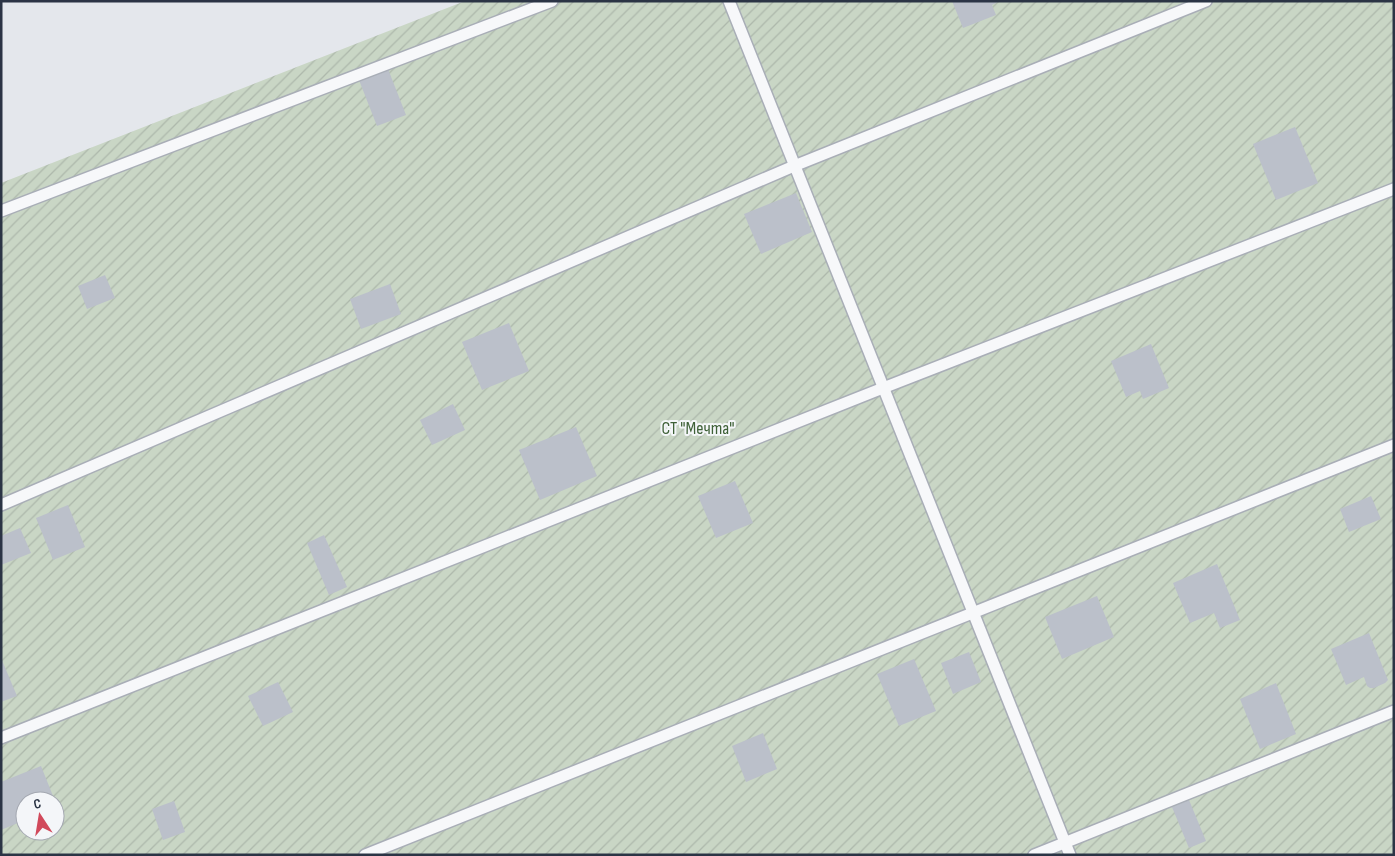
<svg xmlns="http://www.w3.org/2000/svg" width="1395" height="856" font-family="'Sofia Sans Condensed',sans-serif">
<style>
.garden{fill:url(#garden-furrows);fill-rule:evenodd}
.building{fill:#bbc0ca}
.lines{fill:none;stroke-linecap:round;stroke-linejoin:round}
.lane-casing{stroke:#a9aeb7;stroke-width:14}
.lane{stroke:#f7f8fa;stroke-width:11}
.labels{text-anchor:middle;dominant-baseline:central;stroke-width:4;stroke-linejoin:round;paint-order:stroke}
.park-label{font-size:18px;fill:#3f6138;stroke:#f4f6f9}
</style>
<defs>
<pattern id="garden-furrows" width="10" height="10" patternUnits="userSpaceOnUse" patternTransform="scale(1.25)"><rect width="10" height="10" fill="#c9d6c5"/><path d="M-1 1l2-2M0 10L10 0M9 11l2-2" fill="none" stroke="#adb8ab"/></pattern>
</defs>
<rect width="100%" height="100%" fill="#e4e7ec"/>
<path class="garden" d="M465,1H1394V855H1V183ZM25,801H55V831H25Z"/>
<g class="building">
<path d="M952,1H1000L992,5L996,15L963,28Z"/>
<path d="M388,69L406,115L377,126L359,80Z"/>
<path d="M1295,127L1318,183L1276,200L1253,144Z"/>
<path d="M796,193L812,232L761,254L744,214Z"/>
<path d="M105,275L115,298L87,309L78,286Z"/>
<path d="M390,284L401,314L361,329L350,299Z"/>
<path d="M509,323L529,371L482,390L462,342Z"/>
<path d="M1151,344L1169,388L1143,399L1140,391L1126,397L1111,361Z"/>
<path d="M453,404L465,430L432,445L420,420Z"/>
<path d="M576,427L597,476L540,500L519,450Z"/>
<path d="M735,481L753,523L716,538L698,496Z"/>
<path d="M1371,496L1381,519L1349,532L1340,509Z"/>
<path d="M68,505L85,547L53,560L36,518Z"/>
<path d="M20,528L31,553L1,565V536Z"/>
<path d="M324,535L347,587L329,595L307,543Z"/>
<path d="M1217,564L1240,620L1220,628L1214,613L1190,623L1173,583Z"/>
<path d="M1097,596L1114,637L1062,659L1045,617Z"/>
<path d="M1369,633L1388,680L1385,683L1374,688H1370L1367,686L1364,677L1346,685L1331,649Z"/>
<path d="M969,652L981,682L953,694L941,663Z"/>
<path d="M1,658L17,696L1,702Z"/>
<path d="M914,659L936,711L899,726L877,674Z"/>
<path d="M278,682L293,712L263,726L248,696Z"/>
<path d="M1276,683L1296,734L1260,749L1240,699Z"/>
<path d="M763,733L777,769L746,782L732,746Z"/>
<path d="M41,766L55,801H25V820L1,830V782Z"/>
<path d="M1189,800L1206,841L1189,848L1172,807Z"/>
<path d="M174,801L185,832L163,840L152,809Z"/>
</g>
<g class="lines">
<defs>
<g id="lane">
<path d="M729,1L1070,855"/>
<path d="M1,211L552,1"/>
<path d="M1,505L794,166L1206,1"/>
<path d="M1,738L883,388L1394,189"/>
<path d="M365,855L1394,445"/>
<path d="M1034,855L1394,711"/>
</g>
</defs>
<use href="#lane" class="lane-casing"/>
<use href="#lane" class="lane"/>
</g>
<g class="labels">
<g class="park-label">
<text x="698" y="428">СТ "Мечта"</text>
</g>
</g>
<rect width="1395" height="856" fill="none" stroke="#2b3445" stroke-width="5"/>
<g transform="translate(40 816) rotate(348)"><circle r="24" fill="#f4f6f9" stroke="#a4a8b1"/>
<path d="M0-4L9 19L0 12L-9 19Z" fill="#d1495b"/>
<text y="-8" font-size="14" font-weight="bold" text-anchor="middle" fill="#2b3445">С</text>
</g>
</svg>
